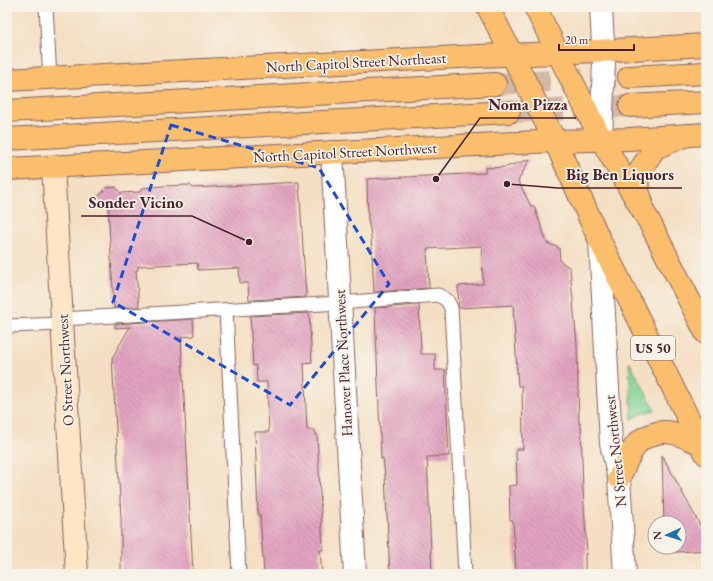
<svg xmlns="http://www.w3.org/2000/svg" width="713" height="581" font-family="'EB Garamond',serif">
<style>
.park{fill:#7fd496;stroke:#647a60}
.building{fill:url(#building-back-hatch)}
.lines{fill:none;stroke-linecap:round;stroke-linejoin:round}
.primary-tunnel{stroke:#d2b9a5;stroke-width:22;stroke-dasharray:22 11;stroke-linecap:butt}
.lane-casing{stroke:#866260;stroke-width:15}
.street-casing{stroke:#866260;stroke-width:24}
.secondary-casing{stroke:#866260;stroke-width:24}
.primary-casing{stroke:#866260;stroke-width:24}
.highway-casing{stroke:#866260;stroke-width:24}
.lane{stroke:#fff;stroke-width:13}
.street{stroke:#fff;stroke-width:22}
.secondary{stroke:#fde5c5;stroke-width:22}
.primary{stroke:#fabe6d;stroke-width:22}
.highway{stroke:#fabe6d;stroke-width:22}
.marked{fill:none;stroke:#1d4ed8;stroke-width:3;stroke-dasharray:8 5;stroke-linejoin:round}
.labels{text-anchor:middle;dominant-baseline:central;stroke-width:3.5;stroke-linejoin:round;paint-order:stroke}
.shield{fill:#f7f3e8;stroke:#7e5f64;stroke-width:1}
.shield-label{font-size:14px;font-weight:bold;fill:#4a1f2b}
.street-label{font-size:15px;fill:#4a1f2b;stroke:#f7f3e8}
.leader{fill:none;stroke:#4a1f2b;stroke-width:1.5}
.callout-dot{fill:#4a1f2b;stroke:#f7f3e8;stroke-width:1.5}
.callout-label{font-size:16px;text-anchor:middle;font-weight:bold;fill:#4a1f2b;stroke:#f7f3e8;stroke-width:3.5;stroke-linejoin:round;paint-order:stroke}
</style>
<defs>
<pattern id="building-back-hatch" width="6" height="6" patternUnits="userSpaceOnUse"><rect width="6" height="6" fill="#e3a4c1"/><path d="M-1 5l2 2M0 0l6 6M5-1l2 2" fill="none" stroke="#ba859d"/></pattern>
</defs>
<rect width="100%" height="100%" fill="#f7f3e8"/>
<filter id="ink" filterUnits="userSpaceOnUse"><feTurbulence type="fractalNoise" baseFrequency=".025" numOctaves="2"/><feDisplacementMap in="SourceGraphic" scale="8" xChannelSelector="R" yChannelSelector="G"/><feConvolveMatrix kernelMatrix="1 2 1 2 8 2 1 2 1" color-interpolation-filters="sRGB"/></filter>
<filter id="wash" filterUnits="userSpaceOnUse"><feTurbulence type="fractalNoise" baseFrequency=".012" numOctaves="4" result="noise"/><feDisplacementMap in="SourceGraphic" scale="16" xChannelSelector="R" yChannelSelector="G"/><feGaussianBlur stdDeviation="0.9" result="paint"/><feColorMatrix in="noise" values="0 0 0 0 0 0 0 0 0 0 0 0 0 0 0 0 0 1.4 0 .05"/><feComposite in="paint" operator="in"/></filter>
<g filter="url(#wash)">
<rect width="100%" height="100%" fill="#f4dfc3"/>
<path class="park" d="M629,361L655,410L643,413L632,419Z"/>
<g id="blocks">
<g class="building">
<path d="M530,159L518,181L531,206H534L547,243L559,248L560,261L570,268L577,345L579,424H581L583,490L587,554H585V574H516L513,520H510L509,486L517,485L516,449H523L522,386H518L513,305L459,308L458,286L483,284L482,246L427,249L429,288L374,292L371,235L368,220L367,179L485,173V168L506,167Z"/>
<path d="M299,182L306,297L249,300L248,283H240L239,268L198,270L197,263L138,266V270H136L139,307L114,308L108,206L96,199L107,188L116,187L120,193L140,192L143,188L163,186L190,185L193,188Z"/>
<path d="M419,305L421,354H435V370H445L449,456L427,457L432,574H390L385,476L383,458L381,459L375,308Z"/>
<path d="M309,313L312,362L304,363L307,430H315V435L317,434L323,550H320L322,574H264L260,515H258L255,432H269L267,382H257L256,365L253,366L250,316Z"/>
<path d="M193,319L194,336L181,337L193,574H121V517L112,358L130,327L115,328V324Z"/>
<path d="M662,455L701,527L706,533V550L665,553V547H679V523H664Z"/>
</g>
</g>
</g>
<g filter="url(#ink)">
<use href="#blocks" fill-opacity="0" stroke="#866260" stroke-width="1"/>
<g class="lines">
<g class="primary-tunnel">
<path d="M495,84L629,77"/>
<path d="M509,112L630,106"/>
</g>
<defs>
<g id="lane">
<path d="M46,7L50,79"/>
<path d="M226,310L239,574"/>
<path d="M62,319L340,303L438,295L447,300L451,308L465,574"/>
<path d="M7,326L63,324"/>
</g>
<g id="street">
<path d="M601,139L604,62L601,7"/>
<path d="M332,152L355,574"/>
<path d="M600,241L611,443L619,478L625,574"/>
</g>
<path id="secondary" d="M53,167L77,574"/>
<g id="primary">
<path d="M629,77L706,73"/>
<path d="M7,80L478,56L558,53L706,45"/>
<path d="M630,106L706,102"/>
<path d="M7,111L495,84"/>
<path d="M7,139L509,112"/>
<path d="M7,169L555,141L629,139L706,134"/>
</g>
<g id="highway">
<path d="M488,7L555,141L600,241L706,454"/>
<path d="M535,7L601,139L650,223L706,333"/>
<path d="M642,202L638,191L637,176L644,164L655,148L687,135"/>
<path d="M619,478C624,467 629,454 636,445C640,440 645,437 651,435C669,427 684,437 701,444"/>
</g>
</defs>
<use href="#lane" class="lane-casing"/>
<use href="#street" class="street-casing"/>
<use href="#secondary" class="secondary-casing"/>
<use href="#primary" class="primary-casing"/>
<use href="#highway" class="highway-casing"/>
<use href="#lane" class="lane"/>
<use href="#street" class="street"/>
<use href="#secondary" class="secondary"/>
<use href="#primary" class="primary"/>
<use href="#highway" class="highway"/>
</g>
</g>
<path class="marked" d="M171,125L319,168L389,284L290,405L113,302Z"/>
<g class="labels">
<rect class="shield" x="631" y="336" width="44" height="24" rx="3"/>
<g class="shield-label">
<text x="653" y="348">US 50</text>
</g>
<g class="street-label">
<text transform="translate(356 62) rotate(-3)">North Capitol Street Northeast</text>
<text transform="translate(345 152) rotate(-3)">North Capitol Street Northwest</text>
<text transform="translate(343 363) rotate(-93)">Hanover Place Northwest</text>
<text transform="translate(65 370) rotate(-93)">O Street Northwest</text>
<text transform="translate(615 451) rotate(-96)">N Street Northwest</text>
</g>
</g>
<path class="leader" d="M436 179L480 118H576M507 184L558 188H682M249 242L192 216H81"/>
<g class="callout-dot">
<circle cx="436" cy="179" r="4"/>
<circle cx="507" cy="184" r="4"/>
<circle cx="249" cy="242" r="4"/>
</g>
<g class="callout-label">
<text x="528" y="110">Noma Pizza</text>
<text x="620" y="180">Big Ben Liquors</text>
<text x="136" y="208">Sonder Vicino</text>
</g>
<rect width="713" height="581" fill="none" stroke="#f7f3e8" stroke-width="24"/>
<g transform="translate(667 535) rotate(267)"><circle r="19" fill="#f7f3e8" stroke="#b29e9c"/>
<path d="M0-3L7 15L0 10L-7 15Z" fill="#1f6fb2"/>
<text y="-6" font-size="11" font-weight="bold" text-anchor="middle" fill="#4a1f2b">N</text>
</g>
<path d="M559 44v6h75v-6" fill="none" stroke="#4a1f2b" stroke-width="2"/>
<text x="565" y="44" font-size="12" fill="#4a1f2b" stroke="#f7f3e8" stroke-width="3" paint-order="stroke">20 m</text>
</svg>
